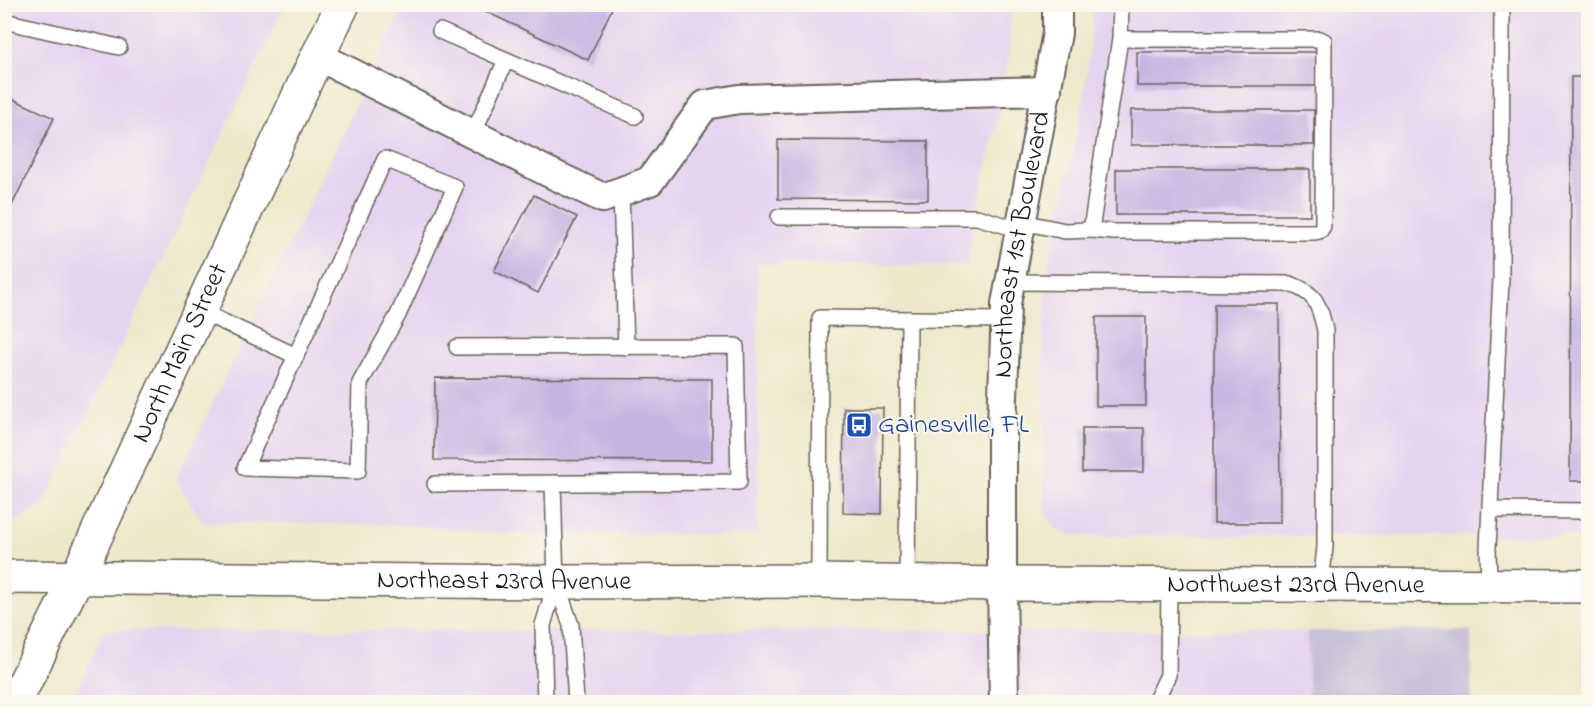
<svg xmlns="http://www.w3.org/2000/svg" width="1593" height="707" font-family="'Indie Flower',sans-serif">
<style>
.built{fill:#e6d3f0}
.industrial{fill:#c8c0d8}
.building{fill:#c5b4e2}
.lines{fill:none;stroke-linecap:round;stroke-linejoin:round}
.lane-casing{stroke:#666359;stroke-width:18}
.street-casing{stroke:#666359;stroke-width:32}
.secondary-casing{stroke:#666359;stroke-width:36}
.lane{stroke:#fff;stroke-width:15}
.street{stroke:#fff;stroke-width:28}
.secondary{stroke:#fff;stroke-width:33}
.labels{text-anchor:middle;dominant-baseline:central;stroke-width:4.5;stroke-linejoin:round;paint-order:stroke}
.street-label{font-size:27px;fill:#1c1c1c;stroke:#fbf7ec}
.transit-label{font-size:27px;fill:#164399;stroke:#fbf7ec;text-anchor:start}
</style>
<rect width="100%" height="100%" fill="#fbf7ec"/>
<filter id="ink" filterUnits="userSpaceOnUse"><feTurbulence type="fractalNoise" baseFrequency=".0167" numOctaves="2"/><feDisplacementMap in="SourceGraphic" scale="12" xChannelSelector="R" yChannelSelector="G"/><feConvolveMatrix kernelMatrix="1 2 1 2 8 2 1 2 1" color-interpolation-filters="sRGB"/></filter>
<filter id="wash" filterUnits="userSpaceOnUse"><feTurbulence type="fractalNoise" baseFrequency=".008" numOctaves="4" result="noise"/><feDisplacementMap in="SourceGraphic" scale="24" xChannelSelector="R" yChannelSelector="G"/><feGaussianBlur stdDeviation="1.35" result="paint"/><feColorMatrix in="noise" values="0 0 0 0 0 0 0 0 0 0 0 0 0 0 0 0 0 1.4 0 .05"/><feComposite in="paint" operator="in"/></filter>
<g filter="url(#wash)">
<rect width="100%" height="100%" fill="#eee8cb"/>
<g class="built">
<path d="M5,5H285L44,504L16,521H5Z"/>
<path d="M405,5H1011L1008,60L999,114L972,231L967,265L758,264V535L509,534L407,525L202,522L176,479Z"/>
<path d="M1093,5H1588V536H1074L1056,529L1045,514L1044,501L1043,334L1046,295L1051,249L1070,168L1083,103L1093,22Z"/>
<path d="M105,630L1308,631V702H71Z"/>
</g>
<path class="industrial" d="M1471,630V702H1308V631Z"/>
<g id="blocks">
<g class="building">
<path d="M477,4H614L588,60L476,7Z"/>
<rect x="1137" y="52" width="179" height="34"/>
<path d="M1571,77H1588V481H1570Z"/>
<path d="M4,95L54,118L4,222Z"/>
<rect x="1131" y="110" width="183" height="35"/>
<path d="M778,140L928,141V200L778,199Z"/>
<rect x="1116" y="169" width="194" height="46"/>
<path d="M534,195L577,217L538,293L494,271Z"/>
<path d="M1214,304H1279L1280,523H1214Z"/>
<rect x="1096" y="317" width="50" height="89"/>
<path d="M435,378L712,379V461L434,460Z"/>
<path d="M844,408H883L882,514L843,513Z"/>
<rect x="1082" y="428" width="62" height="44"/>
</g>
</g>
</g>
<g filter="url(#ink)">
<use href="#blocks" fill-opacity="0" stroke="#666359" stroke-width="1.5"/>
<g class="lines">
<defs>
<g id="lane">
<path d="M4,21L119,47"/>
<path d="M440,31L635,116"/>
<path d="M473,134L506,60"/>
<path d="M385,159L455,187L398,315L360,383L358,471L245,468Z"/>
<path d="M621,192L626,347"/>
<path d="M779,217H977L1020,230"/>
<path d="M1022,222L1065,231L1091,230L1120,39L1121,4"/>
<path d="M1091,230L1114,232H1315L1320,231L1323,226L1324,41L1320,39H1120"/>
<path d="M1010,282L1290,284C1316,293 1319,304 1325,330V547L1321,584"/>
<path d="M200,311L296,356"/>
<path d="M553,483L556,582L571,625L576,702"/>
<path d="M435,484L739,482L736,346L457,347"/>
<path d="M1490,510L1588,511"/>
<path d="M819,581L820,318L1006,320"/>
<path d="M907,583L909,319"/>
<path d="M1489,585L1488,548L1501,279L1502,4"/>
<path d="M545,702L543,625L556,582"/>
<path d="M1155,702L1168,675L1169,584"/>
</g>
<g id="street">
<path d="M318,56L546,171L603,198L650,181L705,105L739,99L1047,91"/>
<path id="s1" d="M1004,702L1002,584V428L1006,304L1057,33V4"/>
</g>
<g id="secondary">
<path id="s2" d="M4,577L556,582L819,581L1002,584L1588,586"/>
<path id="s3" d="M15,702L77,577L307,78L343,4"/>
</g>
</defs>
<use href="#lane" class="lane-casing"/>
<use href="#street" class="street-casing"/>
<use href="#secondary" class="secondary-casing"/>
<use href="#lane" class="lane"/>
<use href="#street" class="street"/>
<use href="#secondary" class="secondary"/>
</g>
</g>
<defs>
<symbol id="bus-square" viewBox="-11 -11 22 22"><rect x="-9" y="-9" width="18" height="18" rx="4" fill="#1a4fb4" stroke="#fbf7ec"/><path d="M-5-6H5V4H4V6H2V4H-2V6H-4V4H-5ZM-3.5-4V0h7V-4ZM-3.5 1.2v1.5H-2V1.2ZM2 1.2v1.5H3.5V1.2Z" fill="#fff"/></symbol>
</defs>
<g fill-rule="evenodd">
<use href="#bus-square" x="844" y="410" width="30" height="30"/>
</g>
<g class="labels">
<g class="street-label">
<text stroke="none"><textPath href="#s1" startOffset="459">Northeast 1st Boulevard</textPath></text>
<text stroke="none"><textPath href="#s3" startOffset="386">North Main Street</textPath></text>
<text stroke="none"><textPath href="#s2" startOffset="500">Northeast 23rd Avenue</textPath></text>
<text stroke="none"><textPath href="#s2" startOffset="1292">Northwest 23rd Avenue</textPath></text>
</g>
<g class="transit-label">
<text x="878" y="425">Gainesville, FL</text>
</g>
</g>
<rect width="1593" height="707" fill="none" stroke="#fbf7ec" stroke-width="24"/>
</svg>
